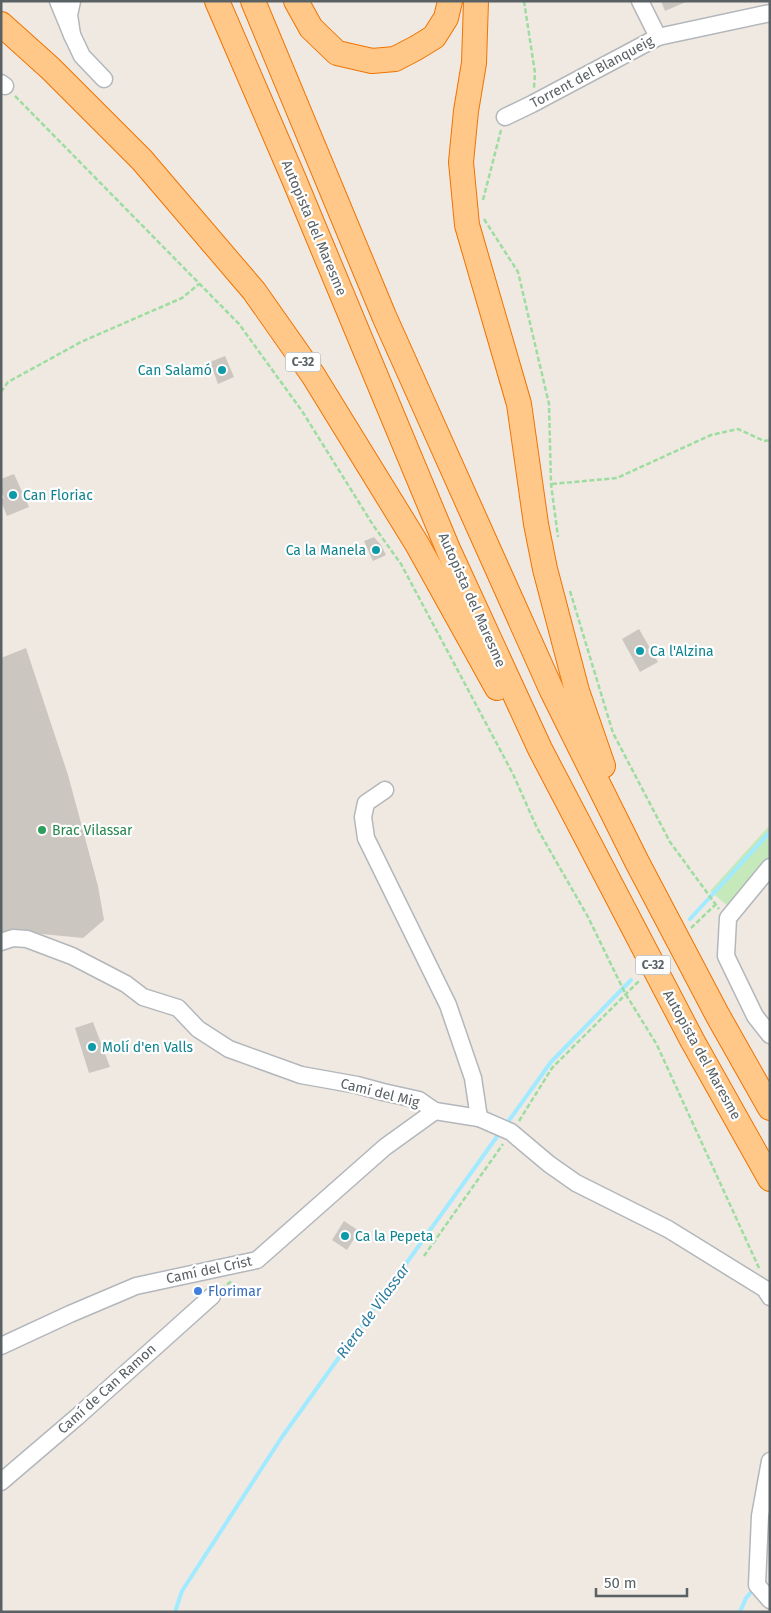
<svg xmlns="http://www.w3.org/2000/svg" width="771" height="1613" font-family="'Fira Sans',sans-serif">
<style>
.green{fill:#c5e9bb}
.lines{fill:none;stroke-linecap:round;stroke-linejoin:round}
.stream{stroke:#a1eaff;stroke-width:4}
.building{fill:#ccc6c1}
.minor-casing{stroke:#b3b7bb;stroke-width:19}
.highway-casing{stroke:#f07300;stroke-width:26}
.path{stroke:#9ddda0;stroke-width:2.5;stroke-dasharray:5 2.5;stroke-linecap:butt}
.minor{stroke:#fff;stroke-width:16}
.highway{stroke:#ffc888;stroke-width:24}
.culture-dot{fill:#0f9aa8;stroke:#fff;stroke-width:2}
.leisure-dot{fill:#2e9e5b;stroke:#fff;stroke-width:2}
.shop-dot{fill:#3f7fe0;stroke:#fff;stroke-width:2}
.labels{text-anchor:middle;dominant-baseline:central;stroke-width:4.5;stroke-linejoin:round;paint-order:stroke}
.shield{fill:#fff;stroke:#8c9092;stroke-width:1}
.shield-label{font-size:12px;font-weight:bold;fill:#5a6164}
.street-label{font-size:14px;fill:#5a6164;stroke:#fff}
.culture-label{font-size:14px;fill:#0d838f;stroke:#fff;text-anchor:start}
.leisure-label{font-size:14px;fill:#27864d;stroke:#fff;text-anchor:start}
.shop-label{font-size:14px;fill:#366cbe;stroke:#fff;text-anchor:start}
.water-label{font-size:15px;font-style:italic;fill:#2e7da0;stroke:#fff}
</style>
<rect width="100%" height="100%" fill="#efe9e2"/>
<path class="green" d="M770,825V859L729,907L710,891Z"/>
<g class="lines">
<g class="stream">
<path d="M690,919L770,832"/>
<path d="M505,1126L551,1062L631,980"/>
<path d="M175,1612L182,1591L282,1437L501,1131"/>
<path d="M740,1612L746,1598L754,1589"/>
</g>
</g>
<g class="building">
<path d="M661,1H688L665,11Z"/>
<path d="M225,356L234,377L218,384L210,362Z"/>
<path d="M14,474L29,507L7,516L1,501V499L4,498L1,492V479Z"/>
<path d="M374,537L381,545L386,555L373,561L364,541Z"/>
<path d="M639,629L658,662L640,672L622,639Z"/>
<path d="M26,648L68,775L98,886L104,920L83,938L21,932L1,934V658Z"/>
<path d="M93,1022L110,1067L89,1073L75,1028Z"/>
<path d="M344,1221L359,1231L347,1250L332,1240Z"/>
</g>
<g class="lines">
<defs>
<g id="minor">
<path d="M58,1L72,35L69,15L72,1"/>
<path d="M640,1L658,37"/>
<path d="M72,35L82,56L104,79"/>
<path d="M1,83L5,86"/>
<path d="M505,117L532,104L658,37L770,13"/>
<path d="M385,790L366,803L363,817L366,838L448,1005L473,1078L479,1118"/>
<path d="M770,867L728,918L726,956L755,1016L770,1035"/>
<path d="M1,942L13,938L27,939L72,956L126,984L143,997L178,1008L198,1029L229,1049L301,1075L357,1085L383,1092L419,1100L435,1111L479,1118L511,1132L549,1164L576,1183L668,1229L765,1289L770,1297"/>
<path d="M1,1346L70,1314L136,1286L257,1260L385,1147L435,1111"/>
<path d="M770,1461L760,1516L757,1585L770,1600"/>
<path d="M1,1482L77,1417L212,1296"/>
</g>
<g id="highway">
<path d="M217,1L293,177L448,549L540,749L692,1040L770,1179"/>
<path d="M253,1L384,316L552,691L637,862L718,1016L770,1108"/>
<path d="M296,1L311,28L337,53L372,61L395,59L416,48L434,37L446,18L450,1"/>
<path d="M476,1L474,63L466,111L461,162L467,225L519,404L536,524L545,569L577,691L603,766"/>
<path d="M1,24L50,68L142,160L254,291L313,375L417,544L497,688"/>
</g>
</defs>
<use href="#minor" class="minor-casing"/>
<use href="#highway" class="highway-casing"/>
<g class="path">
<path d="M524,1L535,73L534,88"/>
<path d="M15,96L239,324L302,411L373,525L401,564L513,774L537,828L588,917L625,993L657,1045L759,1268"/>
<path d="M483,200L501,130"/>
<path d="M484,219L518,272L549,404L551,484L558,537"/>
<path d="M1,392L8,382L81,342L182,298L199,284"/>
<path d="M552,484L617,478L711,435L738,429L764,441L770,440"/>
<path d="M570,591L613,733L670,842L719,909"/>
<path d="M691,928L715,905"/>
<path d="M519,1121L552,1068L639,981"/>
<path d="M424,1256L503,1144"/>
<path d="M221,1289L233,1280"/>
</g>
<use href="#minor" class="minor"/>
<use href="#highway" class="highway"/>
</g>
<g class="culture-dot">
<circle cx="222" cy="370" r="5"/>
<circle cx="13" cy="495" r="5"/>
<circle cx="376" cy="550" r="5"/>
<circle cx="640" cy="651" r="5"/>
<circle cx="92" cy="1047" r="5"/>
<circle cx="345" cy="1236" r="5"/>
</g>
<circle class="leisure-dot" cx="42" cy="830" r="5"/>
<circle class="shop-dot" cx="198" cy="1291" r="5"/>
<g class="labels">
<g class="shield">
<rect x="285.5" y="352.5" width="35" height="19" rx="4"/>
<rect x="635.5" y="955.5" width="35" height="19" rx="4"/>
</g>
<g class="shield-label">
<text x="303" y="362">C-32</text>
<text x="653" y="965">C-32</text>
</g>
<g class="street-label">
<text transform="translate(592 72) rotate(-28)">Torrent del Blanqueig</text>
<text transform="translate(314 228) rotate(67)">Autopista del Maresme</text>
<text transform="translate(472 600) rotate(66)">Autopista del Maresme</text>
<text transform="translate(702 1055) rotate(61)">Autopista del Maresme</text>
<text transform="translate(380 1093) rotate(14)">Camí del Mig</text>
<text transform="translate(209 1270) rotate(-12)">Camí del Crist</text>
<text transform="translate(107 1389) rotate(-42)">Camí de Can Ramon</text>
</g>
<g class="culture-label">
<text x="212" y="370" text-anchor="end">Can Salamó</text>
<text x="23" y="495">Can Floriac</text>
<text x="366" y="550" text-anchor="end">Ca la Manela</text>
<text x="650" y="651">Ca l'Alzina</text>
<text x="102" y="1047">Molí d'en Valls</text>
<text x="355" y="1236">Ca la Pepeta</text>
</g>
<g class="leisure-label">
<text x="52" y="830">Brac Vilassar</text>
</g>
<g class="shop-label">
<text x="208" y="1291">Florimar</text>
</g>
<g class="water-label">
<text transform="translate(373 1311) rotate(-54)">Riera de Vilassar</text>
</g>
</g>
<rect width="771" height="1613" fill="none" stroke="#5a6164" stroke-width="5"/>
<path d="M596 1588v8h91v-8" fill="none" stroke="#5a6164" stroke-width="2.5"/>
<text x="604" y="1588" font-size="15" fill="#5a6164" stroke="#ffffff" stroke-width="4" paint-order="stroke">50 m</text>
</svg>
